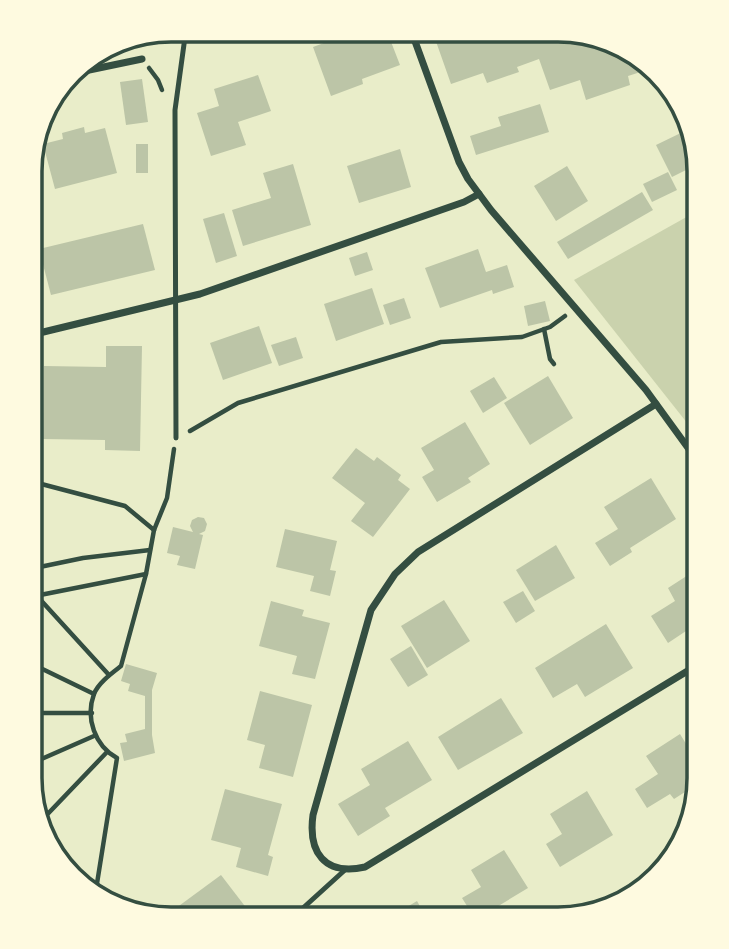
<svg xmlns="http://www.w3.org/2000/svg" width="729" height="949" font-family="'Varela Round',sans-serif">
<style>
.green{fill:#cad2ad}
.building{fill:#bcc5a7}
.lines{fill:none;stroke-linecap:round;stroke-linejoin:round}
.path{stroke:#344e41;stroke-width:4.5}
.service{stroke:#344e41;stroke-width:5}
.minor{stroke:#344e41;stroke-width:7}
.rim{fill:none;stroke:#344e41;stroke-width:3.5}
</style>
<rect width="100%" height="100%" fill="#e9edc9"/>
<path class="green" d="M699,210V438L574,280Z"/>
<g class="building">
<path d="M577,31L637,54L650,69L628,76L630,85L586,100L580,80L550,90L539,59L517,67L519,72L487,83L483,73L451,84L433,33L505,32L508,40L533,32Z"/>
<path d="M363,34H388L400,65L362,79L363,84L331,96L313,47L343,36L345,41Z"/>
<path d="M258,75L271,111L238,122L246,145L211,156L197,113L219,106L214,89Z"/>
<path d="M142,79L148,122L126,125L120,82Z"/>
<path d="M540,104L549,132L476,155L470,136L501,126L498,117Z"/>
<path d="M84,127L85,133L105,128L117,173L55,189L43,144L63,139L62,133Z"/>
<path d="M689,129L698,164L672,177L656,145Z"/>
<rect x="136" y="144" width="12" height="29"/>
<path d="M400,149L411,187L359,203L347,166Z"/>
<path d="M293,164L311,225L243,246L232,210L271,198L263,173Z"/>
<path d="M567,166L588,201L556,221L534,186Z"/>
<path d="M668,172L677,190L652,202L643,184Z"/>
<path d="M642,192L653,210L568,259L557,242Z"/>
<path d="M224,213L237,256L216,263L203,219Z"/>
<path d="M143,224L155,270L51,295L39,249Z"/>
<path d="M478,249L486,272L507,265L514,287L493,294L492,290L440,308L425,268Z"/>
<path d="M367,252L373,270L355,276L349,258Z"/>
<path d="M372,288L384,324L336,341L324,304Z"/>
<path d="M404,298L411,318L390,325L383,305Z"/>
<path d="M545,301L550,321L528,326L524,306Z"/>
<path d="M259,326L272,363L223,380L210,343Z"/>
<path d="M296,337L303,358L279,366L271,345Z"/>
<path d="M106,346H142L140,451L105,450V440L43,439L44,366L106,367Z"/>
<path d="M548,376L573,418L530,445L504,403Z"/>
<path d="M494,377L507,398L483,413L470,391Z"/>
<path d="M465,422L490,464L468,478L471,482L437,502L422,477L434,470L421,448Z"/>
<path d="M356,448L374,461L377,457L401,475L398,480L410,489L373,537L351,521L365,503L332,478Z"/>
<path d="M651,478L676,519L630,548L632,552L610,566L595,543L618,529L604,507Z"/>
<path d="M198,517L204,518L207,524L205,531L199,534L203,535L195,569L177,565L180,556L167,553L173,527L193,532L190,526L192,520Z"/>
<path d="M285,529L337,541L330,570L336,571L330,596L310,591L314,576L276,567Z"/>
<path d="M556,545L575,578L535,601L516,570Z"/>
<path d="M699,568V618L690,623L692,627L668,643L651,616L675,601L668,588Z"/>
<path d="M523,591L535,611L516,623L503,602Z"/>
<path d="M444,600L470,641L427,668L401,626Z"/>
<path d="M271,601L304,610L302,616L330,623L315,679L292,674L297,656L259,646Z"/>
<path d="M606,624L633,668L585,697L577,684L553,698L535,668Z"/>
<path d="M411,646L428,675L408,687L390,659Z"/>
<path d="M126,664L157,673L152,690V735L155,753L124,761L120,743L127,742L125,734L145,729V696L128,691L130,684L121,681Z"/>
<path d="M260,691L312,705L293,777L259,768L265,745L247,740Z"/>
<path d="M501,698L523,733L458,770L438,737Z"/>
<path d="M680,734L699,765V783L674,799L670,794L647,808L635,789L658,774L646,756Z"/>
<path d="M408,741L432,780L385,808L390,816L358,836L338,804L370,785L361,769Z"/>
<path d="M225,789L282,804L268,855L273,857L268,876L236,867L241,848L211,840Z"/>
<path d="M587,791L613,835L560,867L546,844L562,834L550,814Z"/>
<path d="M504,850L528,888L495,908L493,906L474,917L462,898L481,887L471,870Z"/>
<path d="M221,875L254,918H177L172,911Z"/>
<path d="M417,901L427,919H387Z"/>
</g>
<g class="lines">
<g class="path">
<path d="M149,68L158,80L162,90"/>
<path d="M544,329L550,359L554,364"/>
<path d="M190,431L238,403L441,342L522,337L550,327L565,316"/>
<path d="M30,481L125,506L154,530"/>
<path d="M30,569L83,558L150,550"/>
<path d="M37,596L109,675"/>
<path d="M30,597L146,574"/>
<path d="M30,663L94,694"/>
<path d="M30,713H92"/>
<path d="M30,764L94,736"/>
<path d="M40,822L107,752"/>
<path d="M95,896L117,758C95,746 85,718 94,694C98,683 112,673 121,666L146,574L154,530L167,498L174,449"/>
</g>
<g class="service">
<path d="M176,438L175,110L185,37"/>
<path d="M292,918L346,869"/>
</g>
<g class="minor">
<path d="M412,33L459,162L468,179L491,210L646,390L699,463"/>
<path d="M70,74L142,59"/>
<path d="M31,335L200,294L464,202L479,194"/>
<path d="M656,404L418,552L395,574L371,610L313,815C308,852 324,876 365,867L699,664"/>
</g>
</g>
<path d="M0 0H729V949H0ZM171 42H558A129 129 0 0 1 687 171V778A129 129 0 0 1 558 907H171A129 129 0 0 1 42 778V171A129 129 0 0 1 171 42Z" fill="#fefae0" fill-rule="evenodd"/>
<path class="rim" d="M171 42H558A129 129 0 0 1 687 171V778A129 129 0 0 1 558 907H171A129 129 0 0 1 42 778V171A129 129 0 0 1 171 42Z"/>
</svg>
